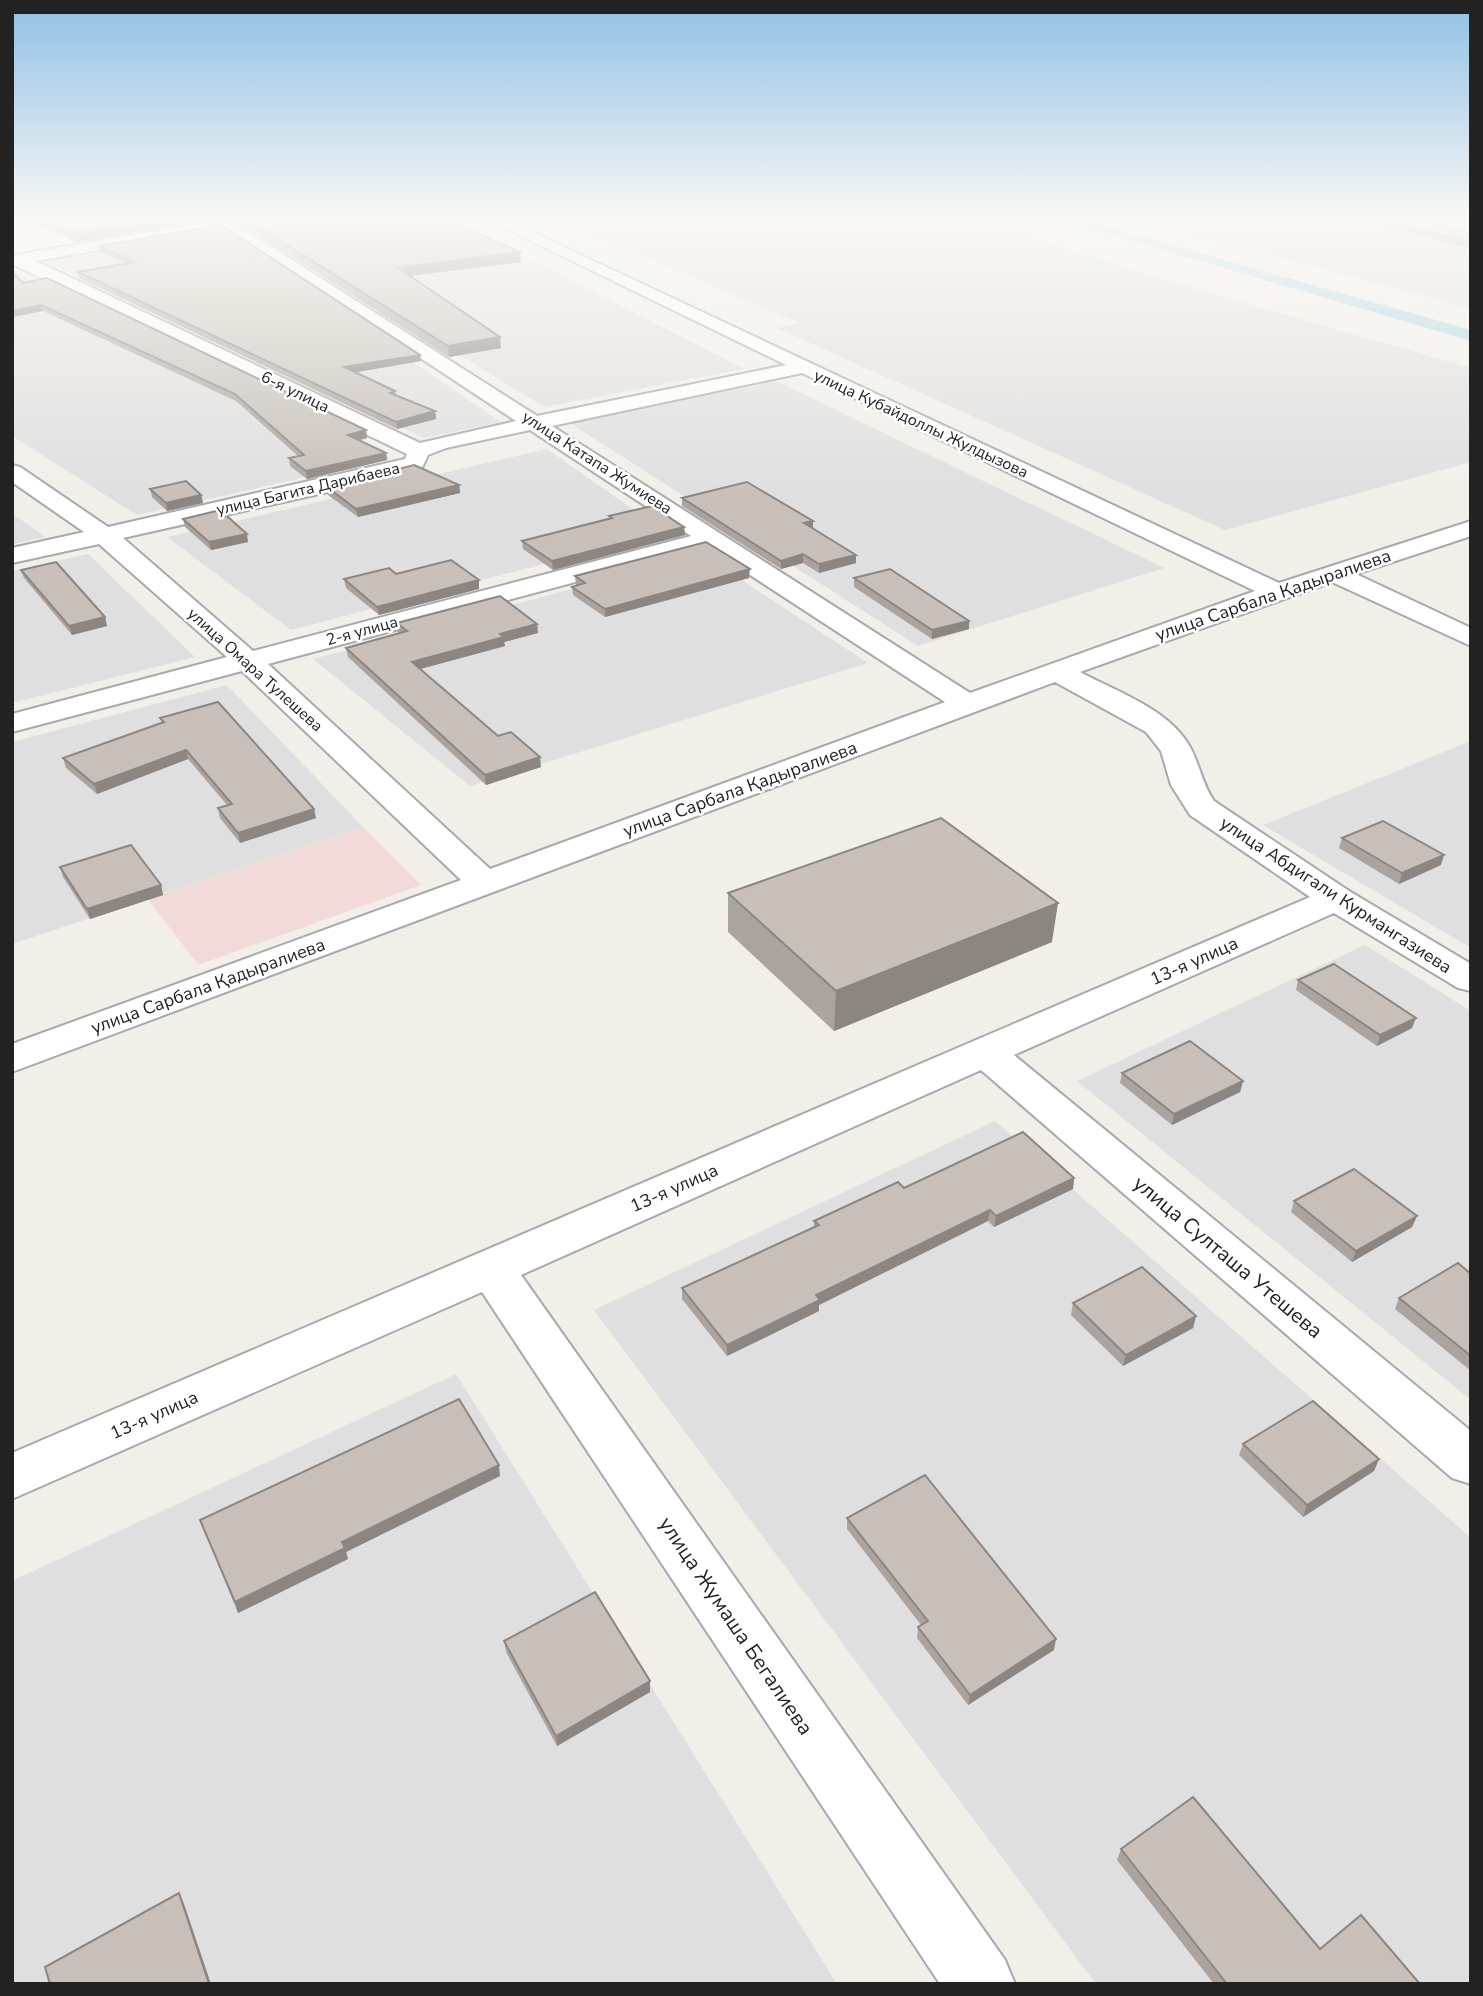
<svg xmlns="http://www.w3.org/2000/svg" width="1483" height="1996" font-family="'Nunito Sans',sans-serif">
<style>
.residential{fill:#e0dfdf}
.commercial{fill:#f2dad9}
.education{fill:#ffffe5}
.lines{fill:none;stroke-linecap:round;stroke-linejoin:round}
.canal{fill:#aad3df;fill-rule:evenodd}
.street-casing{stroke:#a9a9a9;stroke-width:4}
.street{fill:#fff;fill-rule:evenodd}
.wall{fill:#aba49e}
.shaded-wall{fill:#8b8681}
.building{fill:#c7bfb8;stroke:#8b8681;stroke-width:2}
.labels{text-anchor:middle;dominant-baseline:central;stroke-width:5;stroke-linejoin:round;paint-order:stroke}
.far-street-label{font-size:16px;fill:#222;stroke:#fff}
.street-label{font-size:18px;fill:#222;stroke:#fff}
.near-street-label{font-size:21px;fill:#222;stroke:#fff}
</style>
<rect width="100%" height="100%" fill="#f2efe9"/>
<g class="residential">
<path d="M283,218H449L744,369L544,407L247,224Z"/>
<path d="M555,218H967L1213,294L1471,368V462L1225,530L777,328L800,323Z"/>
<path d="M1126,218H1387L1471,240V308Z"/>
<path d="M220,231L501,422L424,438L44,261Z"/>
<path d="M12,270L391,458L137,515L12,436Z"/>
<path d="M776,381L1164,568L918,646L570,423Z"/>
<path d="M547,449L665,532L291,630L167,537Z"/>
<path d="M12,513L45,537L12,544Z"/>
<path d="M88,554L195,657L12,703V571Z"/>
<path d="M702,554L868,663L470,786L313,659Z"/>
<path d="M227,685L363,827L12,944V742Z"/>
<path d="M1471,741V948L1263,825Z"/>
<path d="M1365,945L1471,1011V1400L1077,1081Z"/>
<path d="M995,1121L1471,1538V1984H1096L594,1310Z"/>
<path d="M456,1374L837,1984H12V1581Z"/>
</g>
<path class="commercial" d="M363,827L421,885L198,965L148,899Z"/>
<path class="education" d="M12,218H198L208,221L12,255Z"/>
<g class="lines">
<path class="canal" d="M1055,218H1077L1471,330V341Z"/>
<defs>
<path id="street" d="M235,218H258L257,222L239,226L537,416L786,365L484,218H502L1279,583L1471,521V536L1356,574L1471,628V646L1332,582L1080,672C1117,692 1169,709 1190,747C1200,765 1202,784 1214,801L1349,891L1471,964V991L1458,988L1334,913L1014,1055L1471,1431V1484L1452,1478L981,1070L521,1275L1005,1960L1015,1984H940L482,1292L12,1499V1453L1310,897L1190,815L1171,785L1161,751L1146,732L1055,682L12,1072V1044L461,880L242,671L12,732V714L227,657L99,544L12,563V548L84,532L12,482V465L20,467L108,527L405,459L407,454L12,264L14,255ZM223,228L516,421L420,443L36,261ZM802,373L1255,591L970,693L552,426ZM530,430L691,536L253,651L123,538L390,478L422,468L428,455L446,448ZM707,547L945,702L490,869L268,664Z"/>
</defs>
<use href="#street" class="street-casing"/>
<use href="#street" class="street"/>
</g>
<g class="wall">
<path d="M19,218H222L76,242Z"/>
<path d="M244,218L377,226L521,262L410,276L501,348L449,357L246,227Z"/>
<path d="M1355,218H1413L1471,233V249Z"/>
<path d="M1434,218H1471V226Z"/>
<path d="M99,246L420,355L421,361L356,372L395,391L396,395L435,411L436,419L397,429L79,278L78,272L126,263L100,252Z"/>
<path d="M12,272L23,283L366,430L367,438L358,440L386,453L387,460L307,479L290,466L289,458L298,456L236,401L43,311L12,317Z"/>
<path d="M459,485L460,493L358,517L328,495L327,487Z"/>
<path d="M150,489L201,495L203,503L167,511L152,497Z"/>
<path d="M682,498L813,521V529L856,563L819,573L803,563L781,569L682,506Z"/>
<path d="M609,516L684,527L685,535L553,570L523,549L522,541L610,519Z"/>
<path d="M183,519L248,542L211,550L185,527Z"/>
<path d="M21,570L105,617L107,626L72,635L24,578Z"/>
<path d="M396,574L479,580V589L379,615L346,588L344,579Z"/>
<path d="M575,576L749,578L605,617L573,595L572,587L576,585Z"/>
<path d="M854,578L969,621V629L932,639L854,587Z"/>
<path d="M397,623L537,624L538,633L504,642L505,646L420,669L498,736L541,767L486,785L348,657L346,648L400,633L398,632Z"/>
<path d="M160,718L314,809L316,818L240,843L220,818L218,808L227,805L188,759L97,794L66,768L63,758L162,723Z"/>
<path d="M1342,838L1441,865L1399,884L1339,848Z"/>
<path d="M60,867L161,885L163,895L90,919L63,877Z"/>
<path d="M728,893L1052,942L834,1031L728,932Z"/>
<path d="M1298,980L1412,1028L1377,1046L1296,990Z"/>
<path d="M1122,1073L1243,1081L1240,1092L1172,1125L1120,1083Z"/>
<path d="M1074,1178L1073,1189L994,1227L988,1221L819,1305V1311L727,1356L682,1299V1288L814,1228V1221L904,1188Z"/>
<path d="M1294,1201L1417,1216L1412,1227L1352,1262L1291,1212Z"/>
<path d="M1471,1274V1371L1395,1309L1399,1298Z"/>
<path d="M1073,1303L1196,1316L1193,1328L1123,1366L1071,1315Z"/>
<path d="M1243,1444L1379,1459L1374,1471L1303,1517L1239,1455Z"/>
<path d="M500,1476L346,1552L348,1559L238,1613L200,1520Z"/>
<path d="M847,1518L1054,1650L968,1705L917,1638L918,1627L921,1625L847,1529Z"/>
<path d="M504,1641L650,1681V1692L557,1746L506,1652Z"/>
<path d="M1121,1849L1320,1949L1420,1984H1214L1117,1860Z"/>
</g>
<g class="shaded-wall">
<path d="M166,218H222L76,242L74,233Z"/>
<path d="M520,252L521,262L399,277L398,268Z"/>
<path d="M41,305L43,311L12,317V311Z"/>
<path d="M500,337L501,348L449,357L448,346Z"/>
<path d="M420,355L421,361L346,374L344,367Z"/>
<path d="M435,411L436,419L397,429L396,422Z"/>
<path d="M366,430L367,438L349,443L348,435Z"/>
<path d="M386,453L387,460L307,479L306,471Z"/>
<path d="M459,485L460,493L358,517L356,509Z"/>
<path d="M201,495L203,503L167,511L166,503Z"/>
<path d="M813,521V529L804,523Z"/>
<path d="M684,527L685,535L553,570L552,561Z"/>
<path d="M247,534L248,542L211,550L209,542Z"/>
<path d="M803,554V563L781,569V561Z"/>
<path d="M856,555V563L819,573V564Z"/>
<path d="M750,569L749,578L605,617V609Z"/>
<path d="M479,580V589L379,615L377,607Z"/>
<path d="M105,617L107,626L72,635L69,626Z"/>
<path d="M969,621V629L932,639V630Z"/>
<path d="M537,624L538,633L504,642L505,646L413,671L412,662L500,634Z"/>
<path d="M186,750L188,759L97,794L94,784Z"/>
<path d="M540,757L541,767L486,785L485,775Z"/>
<path d="M314,809L316,818L240,843L238,833Z"/>
<path d="M1444,855L1441,865L1399,884L1402,873Z"/>
<path d="M161,885L163,895L90,919L87,909Z"/>
<path d="M1058,903L1052,942L834,1031L836,991Z"/>
<path d="M1416,1018L1412,1028L1377,1046L1380,1035Z"/>
<path d="M1243,1081L1240,1092L1172,1125L1174,1114Z"/>
<path d="M1074,1178L1073,1189L994,1227L996,1216Z"/>
<path d="M990,1210L988,1221L819,1305V1311L727,1356V1345L816,1295Z"/>
<path d="M1417,1216L1412,1227L1352,1262L1356,1251Z"/>
<path d="M1196,1316L1193,1328L1123,1366L1126,1355Z"/>
<path d="M1379,1459L1374,1471L1303,1517L1307,1505Z"/>
<path d="M499,1465L500,1476L346,1552L348,1559L238,1613L235,1602L342,1542Z"/>
<path d="M1056,1639L1054,1650L968,1705L970,1695Z"/>
<path d="M650,1681V1692L557,1746L556,1736Z"/>
<path d="M179,1893L184,1904L211,1984H209Z"/>
</g>
<g class="building">
<path d="M38,218H166L74,233Z"/>
<path d="M244,218H353L377,226L444,218L520,252L398,268L500,337L448,346Z"/>
<path d="M1376,218H1413L1471,233V243Z"/>
<path d="M1459,218H1471V220Z"/>
<path d="M221,225L420,355L344,367L395,391L390,393L435,411L396,422L78,272L134,262L99,246Z"/>
<path d="M12,272L23,283L47,278L366,430L348,435L386,453L306,471L289,458L304,455L235,394L41,305L12,311Z"/>
<path d="M414,465L459,485L356,509L327,487Z"/>
<path d="M186,481L201,495L166,503L150,489Z"/>
<path d="M747,482L813,521L804,523L856,555L819,564L803,554L781,561L682,498Z"/>
<path d="M652,506L684,527L552,561L522,541L612,518L609,516Z"/>
<path d="M220,510L247,534L209,542L183,519Z"/>
<path d="M706,542L750,569L605,609L572,587L585,583L575,576Z"/>
<path d="M451,560L479,580L377,607L344,579L389,568L396,574Z"/>
<path d="M56,562L105,617L69,626L21,570Z"/>
<path d="M890,569L969,621L932,630L854,578Z"/>
<path d="M500,596L537,624L500,634L504,637L412,662L498,736L511,732L540,757L485,775L346,648L407,631L397,623Z"/>
<path d="M218,702L314,809L238,833L218,808L232,804L186,750L94,784L63,758L164,722L160,718Z"/>
<path d="M941,818L1058,903L836,991L728,893Z"/>
<path d="M1383,821L1444,855L1402,873L1342,838Z"/>
<path d="M131,845L161,885L87,909L60,867Z"/>
<path d="M1334,964L1416,1018L1380,1035L1298,980Z"/>
<path d="M1190,1041L1243,1081L1174,1114L1122,1073Z"/>
<path d="M1023,1132L1074,1178L996,1216L990,1210L816,1295L820,1300L727,1345L682,1288L819,1225L814,1221L898,1182L904,1188Z"/>
<path d="M1354,1169L1417,1216L1356,1251L1294,1201Z"/>
<path d="M1458,1263L1471,1274V1356L1399,1298Z"/>
<path d="M1142,1267L1196,1316L1126,1355L1073,1303Z"/>
<path d="M459,1399L499,1465L342,1542L345,1548L235,1602L200,1520Z"/>
<path d="M1313,1401L1379,1459L1307,1505L1243,1444Z"/>
<path d="M925,1475L1056,1639L970,1695L918,1627L928,1621L847,1518Z"/>
<path d="M595,1592L650,1681L556,1736L504,1641Z"/>
<path d="M1193,1797L1320,1949L1361,1915L1420,1984H1227L1121,1849Z"/>
<path d="M179,1893L209,1984H50L45,1967Z"/>
</g>
<linearGradient id="sky" x2="0" y2="1"><stop stop-color="#8fc0e4"/><stop offset="0.44" stop-color="#f9f8f5"/><stop offset="1" stop-color="#f9f8f5" stop-opacity="0"/></linearGradient>
<rect width="1483" height="497" fill="url(#sky)"/>
<g class="labels">
<g class="far-street-label">
<text transform="translate(295 392) rotate(26)">6-я улица</text>
<text transform="translate(921 424) rotate(25)">улица Кубайдоллы Жулдызова</text>
<text transform="translate(597 463) rotate(33)">улица Катапа Жумиева</text>
<text transform="translate(308 489) rotate(-13)">улица Багита Дарибаева</text>
<text transform="translate(362 631) rotate(-15)">2-я улица</text>
<text transform="translate(255 670) rotate(42)">улица Омара Тулешева</text>
</g>
<g class="street-label">
<text transform="translate(1273 595) rotate(-19)">улица Сарбала Қадыралиева</text>
<text transform="translate(740 789) rotate(-20)">улица Сарбала Қадыралиева</text>
<text transform="translate(1336 895) rotate(33)">улица Абдигали Курмангазиева</text>
<text transform="translate(1194 961) rotate(-24)">13-я улица</text>
<text transform="translate(208 986) rotate(-20)">улица Сарбала Қадыралиева</text>
<text transform="translate(674 1188) rotate(-24)">13-я улица</text>
<text transform="translate(154 1415) rotate(-24)">13-я улица</text>
</g>
<g class="near-street-label">
<text transform="translate(1228 1257) rotate(40)">улица Султаша Утешева</text>
<text transform="translate(736 1626) rotate(56)">улица Жумаша Бегалиева</text>
</g>
</g>
<rect width="1483" height="1996" fill="none" stroke="#222222" stroke-width="28"/>
</svg>
